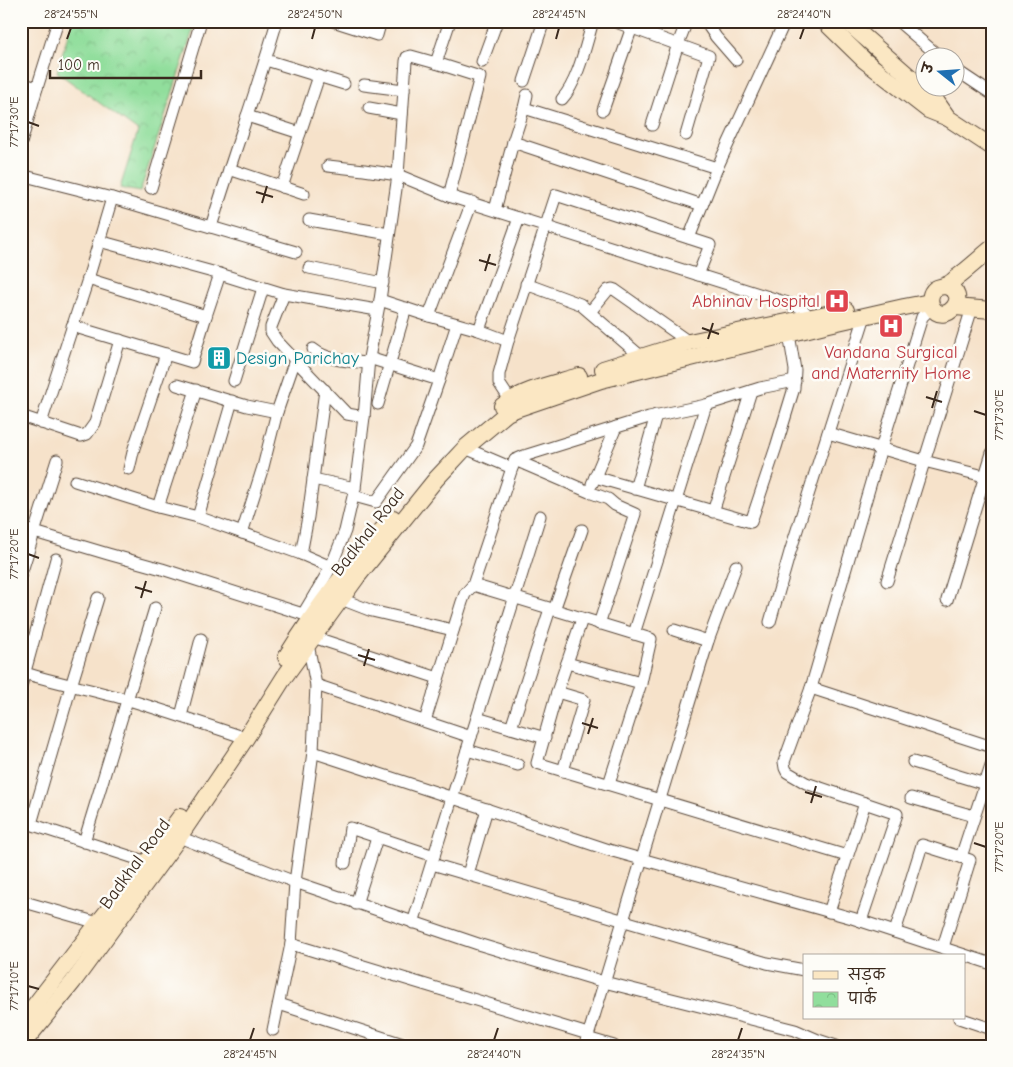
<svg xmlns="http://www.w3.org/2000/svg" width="1013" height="1067" font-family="'Comic Neue','Playpen Sans Deva',sans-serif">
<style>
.park{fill:url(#park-crowns);stroke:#66845d}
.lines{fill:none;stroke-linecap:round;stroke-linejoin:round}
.street-casing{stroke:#574638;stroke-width:13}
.secondary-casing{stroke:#574638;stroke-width:18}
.street{stroke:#fff;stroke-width:11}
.secondary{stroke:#fbe7c3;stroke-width:16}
.ticks{fill:none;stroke:#3b2a1e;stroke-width:2}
.labels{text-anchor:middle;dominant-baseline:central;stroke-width:5;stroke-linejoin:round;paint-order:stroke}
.health-label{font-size:18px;fill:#be3a42;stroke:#fdfcf7;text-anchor:end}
.culture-label{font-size:18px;fill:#0d838f;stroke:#fdfcf7;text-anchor:start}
.street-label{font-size:18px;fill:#3b2a1e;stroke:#fdfcf7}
.neatline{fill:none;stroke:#3b2a1e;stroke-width:2}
.ticks-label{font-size:12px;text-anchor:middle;fill:#3b2a1e}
</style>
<defs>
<pattern id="park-crowns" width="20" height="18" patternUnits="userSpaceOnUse" patternTransform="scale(1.25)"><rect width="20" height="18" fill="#91de9c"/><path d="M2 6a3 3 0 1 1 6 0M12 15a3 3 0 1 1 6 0" fill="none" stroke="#7ebf86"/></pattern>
</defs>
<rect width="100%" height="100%" fill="#fdfcf7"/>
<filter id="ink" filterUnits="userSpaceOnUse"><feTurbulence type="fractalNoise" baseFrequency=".02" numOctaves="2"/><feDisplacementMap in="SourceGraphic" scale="10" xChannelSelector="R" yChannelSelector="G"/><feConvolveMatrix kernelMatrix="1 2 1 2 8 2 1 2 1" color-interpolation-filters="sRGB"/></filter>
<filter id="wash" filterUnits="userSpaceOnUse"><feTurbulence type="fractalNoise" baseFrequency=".0096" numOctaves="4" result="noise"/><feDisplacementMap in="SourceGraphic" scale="20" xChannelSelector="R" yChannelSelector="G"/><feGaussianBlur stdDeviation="1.12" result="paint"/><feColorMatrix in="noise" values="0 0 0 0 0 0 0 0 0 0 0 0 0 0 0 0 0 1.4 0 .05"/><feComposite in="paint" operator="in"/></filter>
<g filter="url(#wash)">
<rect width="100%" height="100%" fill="#f6e2ca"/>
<path class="park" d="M72,21H196L140,192L120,188L138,131L57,72Z"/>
</g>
<g filter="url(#ink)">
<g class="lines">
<defs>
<g id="street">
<path d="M333,21L377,35L381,21"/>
<path d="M613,21L709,56L686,135"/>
<path d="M705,21L716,37L736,60"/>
<path d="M898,21L941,58"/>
<path d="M266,60L344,84"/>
<path d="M482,62L497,21"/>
<path d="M436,63L480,77L449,196"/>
<path d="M956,70L992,94"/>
<path d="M524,81L544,21"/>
<path d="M21,83L37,88"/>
<path d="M364,85L404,90"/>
<path d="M562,99C578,82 586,44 593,21"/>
<path d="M369,108L402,114"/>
<path d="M524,108L527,95"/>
<path d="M603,110L632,27"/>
<path d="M247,116L300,133"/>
<path d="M652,125L678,44L687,21"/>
<path d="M513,142L702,205"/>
<path d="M21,143L37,88L58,21"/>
<path d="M328,166L364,170L398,175L449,196L800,307L805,312L810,324"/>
<path d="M229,169L304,194"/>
<path d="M21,175L112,198L296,252"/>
<path d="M282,187L319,76"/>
<path d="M151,188L201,21"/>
<path d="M495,210L513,142L524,108L717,168"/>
<path d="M309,220L389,234"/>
<path d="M211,227C232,158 257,90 277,21"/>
<path d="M689,238L717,168L785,21"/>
<path d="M99,241L220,274L284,294L377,310"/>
<path d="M309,268L383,283"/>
<path d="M88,279L206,316"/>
<path d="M526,284L580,304L644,359"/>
<path d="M284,294L271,327V332L277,341L347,414L364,417"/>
<path d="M380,300L429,316L479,330L508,341"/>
<path d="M590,312L608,290L612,289L615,290L689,342"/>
<path d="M429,316L472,202"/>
<path d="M72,326L192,362L206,316L220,274"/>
<path d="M479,330L519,218"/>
<path d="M313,349C328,361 350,361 368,363"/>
<path d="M369,358L439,380"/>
<path d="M234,381L263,288"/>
<path d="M177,385L247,406L277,412"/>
<path d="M232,401L198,517L301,554L331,567L303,614"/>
<path d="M378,404L406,308"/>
<path d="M514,406L499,383V374L508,341L556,195L710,245L698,275"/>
<path d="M21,416L81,436L87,434L95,423L120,340"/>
<path d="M41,423L88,279L112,198"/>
<path d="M828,433L924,461L992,478"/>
<path d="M465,448L512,468L515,460L589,492L608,499L615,505L635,514L599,624"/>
<path d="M515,460L524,456L649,417L706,405L760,388L795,381"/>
<path d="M129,469L134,448L166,354"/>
<path d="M595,477L751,522L776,447L794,388L795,370L789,334"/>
<path d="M313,479L355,488"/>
<path d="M75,481L158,507L198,517"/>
<path d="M592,484L616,427"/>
<path d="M635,489L656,415"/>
<path d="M354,496L376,502L416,446L439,380L457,324"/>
<path d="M158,507L196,390"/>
<path d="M713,512L751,391"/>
<path d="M21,528L108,554L162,569L309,616"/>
<path d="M242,533L263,467L277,412L295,360"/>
<path d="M301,554L308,517L325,390"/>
<path d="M331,567L345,531L355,488L364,417L369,358L380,300L398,175L406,61L407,57L411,56L436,63L450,21"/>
<path d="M21,574L57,460"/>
<path d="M887,581L972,308"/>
<path d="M473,585L651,639L641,683L609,784"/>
<path d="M341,599L372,611L453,630"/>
<path d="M947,600L992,453"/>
<path d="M554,610L582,530"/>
<path d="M582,619L557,692L537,763L847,856"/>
<path d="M770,622L790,552L865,316"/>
<path d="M674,630L708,641"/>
<path d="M634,634L706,405"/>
<path d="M313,637L438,678"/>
<path d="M567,663L641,683"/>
<path d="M21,672C57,683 93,690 129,700C168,712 207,725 246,738"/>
<path d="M316,685L471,737"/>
<path d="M21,686L56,559"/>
<path d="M811,688L992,747"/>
<path d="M557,692L584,700L563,771"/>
<path d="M181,716L201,639"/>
<path d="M477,718L545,738"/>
<path d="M425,721L462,602L465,594L473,585L512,468"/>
<path d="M511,728L550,609"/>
<path d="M467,750L518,765"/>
<path d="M313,752L453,798L609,850L852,918L992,964"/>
<path d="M913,762L985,784"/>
<path d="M911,798L974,816"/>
<path d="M21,821L147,862"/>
<path d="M31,824L71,686L98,598"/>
<path d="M179,837L295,882L481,945L604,982L795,1030L818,1040L836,1046"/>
<path d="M84,842L155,608"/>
<path d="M961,857L992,763"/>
<path d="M345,863L350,828L434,856"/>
<path d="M432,864L767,963L804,970"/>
<path d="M468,874L487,809"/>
<path d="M21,901L98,923"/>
<path d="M356,904L377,838"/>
<path d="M829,912L865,803"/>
<path d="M861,921L897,814L806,783L787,772L785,768L784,762L811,688L881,448L922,317L932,307"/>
<path d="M413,923L540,516"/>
<path d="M895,932L922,845L970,860L943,947"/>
<path d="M291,944L588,1034"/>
<path d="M279,1004L409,1046"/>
<path d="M959,1018L992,1029"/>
<path d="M273,1030L291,944L295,882L313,752L316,685L308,644"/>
<path d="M587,1038L614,1046"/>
<path d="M585,1046L708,641L736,566"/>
</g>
<g id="secondary">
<path d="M824,21L865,61L928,110L948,118L992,147"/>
<path d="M846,21L934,98L948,118"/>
<path d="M945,286C974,294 944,328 932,307C929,301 930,293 935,289C939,286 943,287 946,285C949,284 953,281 956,278C968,269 980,258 992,248"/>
<path d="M955,307L992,310"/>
<path d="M603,369L689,342L846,310"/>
<path d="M502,406C524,389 553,384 579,376"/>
<path d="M286,657C317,607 353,560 393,518"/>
<path d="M21,1023L98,923L147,862L180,817"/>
<path d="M21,1046L73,982L175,843L246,738L285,676L357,577L436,479L452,462L465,448L507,413L516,409L601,380L829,324L904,307L930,302"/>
</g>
</defs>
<use href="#street" class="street-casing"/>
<use href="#secondary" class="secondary-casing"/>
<use href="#street" class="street"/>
<use href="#secondary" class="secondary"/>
</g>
</g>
<path class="ticks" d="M67,39L71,28M312,39L315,28M556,39L559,28M800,39L804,28M28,122L39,126M256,192L273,197M262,203L267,186M479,260L496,265M485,271L490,254M702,328L719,334M708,339L713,323M926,397L942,402M932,408L937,391M974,411L986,415M28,554L39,558M135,587L152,592M141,598L146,581M358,655L375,660M364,666L369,649M582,723L598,728M588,734L593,718M805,792L822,797M811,803L816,786M974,843L986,847M28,986L39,989M250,1040L254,1028M494,1040L498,1028M738,1040L742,1028"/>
<defs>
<symbol id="hospital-square" viewBox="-11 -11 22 22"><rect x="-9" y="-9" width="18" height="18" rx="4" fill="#e0444e" stroke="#fdfcf7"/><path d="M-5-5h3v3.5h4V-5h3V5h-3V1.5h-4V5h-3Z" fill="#fff"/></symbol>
<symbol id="building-square" viewBox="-11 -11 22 22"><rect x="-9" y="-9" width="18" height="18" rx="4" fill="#0f9aa8" stroke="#fdfcf7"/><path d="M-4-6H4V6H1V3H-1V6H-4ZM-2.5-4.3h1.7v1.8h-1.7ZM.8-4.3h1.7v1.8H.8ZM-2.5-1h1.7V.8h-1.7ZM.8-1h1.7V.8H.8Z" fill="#fff"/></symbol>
</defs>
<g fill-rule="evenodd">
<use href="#hospital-square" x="823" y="287" width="28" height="28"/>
<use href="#hospital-square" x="877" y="312" width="28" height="28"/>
<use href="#building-square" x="205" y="344" width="28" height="28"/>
</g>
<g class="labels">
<g class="health-label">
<text x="820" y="301">Abhinav Hospital</text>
<text x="891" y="352" text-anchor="middle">Vandana Surgical<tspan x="891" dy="21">and Maternity Home</tspan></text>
</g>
<g class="culture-label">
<text x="236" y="358">Design Parichay</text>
</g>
<g class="street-label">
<text transform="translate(368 532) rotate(-52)">Badkhal Road</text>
<text transform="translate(135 864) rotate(-54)">Badkhal Road</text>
</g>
</g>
<rect width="1013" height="1067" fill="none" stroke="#fdfcf7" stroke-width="55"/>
<rect x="803" y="954" width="162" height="65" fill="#fdfcf7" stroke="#afa8a0"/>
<rect x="813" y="971" width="25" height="8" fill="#fbe7c3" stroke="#afa8a0"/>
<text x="848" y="980" font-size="15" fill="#3b2a1e">सड़क</text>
<rect x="813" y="992" width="25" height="15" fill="url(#park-crowns)" stroke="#afa8a0"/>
<text x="848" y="1004" font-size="15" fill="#3b2a1e">पार्क</text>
<g transform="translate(940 72) rotate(287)"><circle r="24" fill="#fdfcf7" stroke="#afa8a0"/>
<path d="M0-4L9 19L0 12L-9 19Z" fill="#1f6fb2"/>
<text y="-8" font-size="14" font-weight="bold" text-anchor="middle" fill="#3b2a1e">उ</text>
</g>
<path d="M50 70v8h151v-8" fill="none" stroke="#3b2a1e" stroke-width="2.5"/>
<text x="58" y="70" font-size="15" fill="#3b2a1e" stroke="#fdfcf7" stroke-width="4" paint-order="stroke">100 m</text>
<rect x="28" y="28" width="958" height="1012" class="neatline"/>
<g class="ticks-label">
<text x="71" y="18">28°24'55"N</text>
<text x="315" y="18">28°24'50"N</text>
<text x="559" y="18">28°24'45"N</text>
<text x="804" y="18">28°24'40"N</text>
<text transform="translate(14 122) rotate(-90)" y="4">77°17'30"E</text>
<text transform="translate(999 415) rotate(-90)" y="4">77°17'30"E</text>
<text transform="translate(14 554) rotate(-90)" y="4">77°17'20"E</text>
<text transform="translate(999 847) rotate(-90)" y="4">77°17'20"E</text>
<text transform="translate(14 986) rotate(-90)" y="4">77°17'10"E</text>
<text x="250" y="1058">28°24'45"N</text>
<text x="494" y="1058">28°24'40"N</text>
<text x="738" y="1058">28°24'35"N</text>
</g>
</svg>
